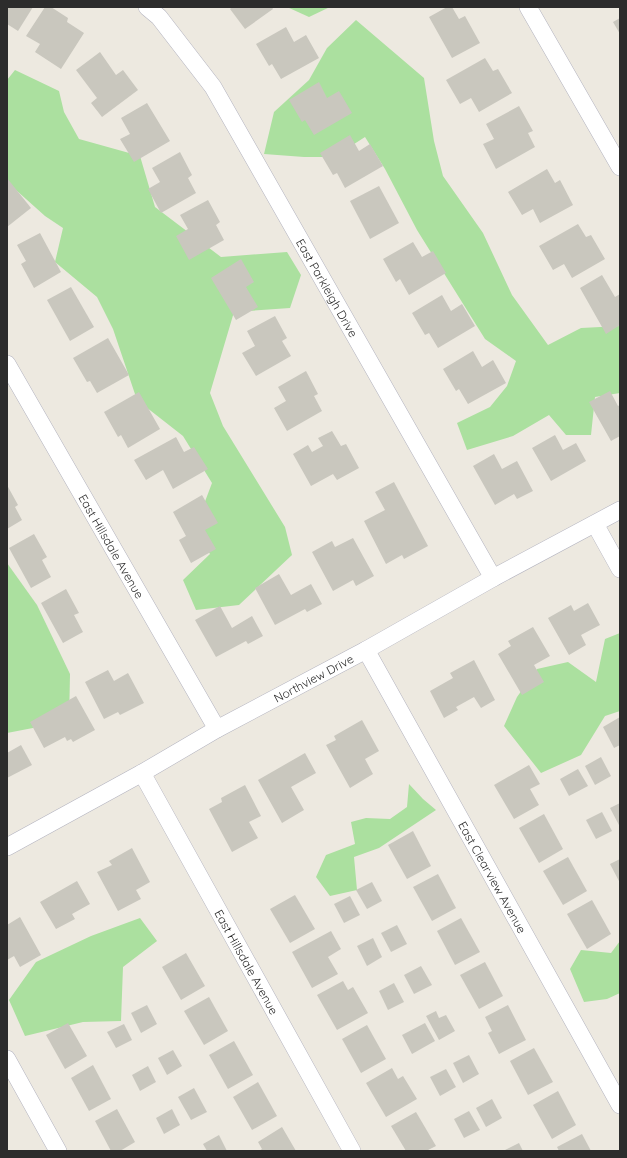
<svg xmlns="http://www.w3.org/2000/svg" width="627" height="1158" font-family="Quicksand,sans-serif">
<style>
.green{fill:#abe09f}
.building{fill:#c9c7be}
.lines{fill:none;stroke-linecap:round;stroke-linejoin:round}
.street-casing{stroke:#b3b3bf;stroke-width:18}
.street{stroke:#fff;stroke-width:17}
.labels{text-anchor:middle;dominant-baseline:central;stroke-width:3;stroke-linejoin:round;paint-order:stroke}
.street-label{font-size:12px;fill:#2c2c2c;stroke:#fff}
</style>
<rect width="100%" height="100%" fill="#ede9e0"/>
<g class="green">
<path d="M287,7H330L309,17Z"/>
<path d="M356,20L424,78L434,141L443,176L483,233L512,295L548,345L581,328L620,326V393L595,397L591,435H566L549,415L513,436L467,450L457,423L490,407L507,386L516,361L485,339L417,230L385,169L365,137L334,157H304L264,154L274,112L309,80L327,48Z"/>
<path d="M15,70L59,91L64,112L79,139L140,156L155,207L221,257L287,252L301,275L290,308L234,312L210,393L223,426L285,527L292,555L239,605L196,610L183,580L210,554L195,528L212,483L183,436L137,400L113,329L97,297L55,262L63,228L45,216L7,182V80Z"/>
<path d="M7,563L37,605L70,674L69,721L7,733Z"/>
<path d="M620,633V711L605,716L581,755L541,773L504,726L517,697L537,669L568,662L596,682L605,639Z"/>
<path d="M409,784L423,799L436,810L379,848L354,857L357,890L330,896L316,877L326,855L355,844L351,822L366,818L390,819L407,807Z"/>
<path d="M140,918L157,941L123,967L121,1021L83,1022L25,1036L9,1000L36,962L91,936Z"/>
<path d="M620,941V993L607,999L584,1002L570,969L581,950L611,953Z"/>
</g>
<g class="building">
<path d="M7,7H33L18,31L7,24Z"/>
<path d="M45,7H51L68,18L67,22L84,33L61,69L35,52L40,44L26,36Z"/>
<path d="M232,7H272L273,9L245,29L230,9Z"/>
<path d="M447,7H452L459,19L465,16L480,43L452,58L429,17Z"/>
<path d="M620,18V34L613,22Z"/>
<path d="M286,27L294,42L306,35L319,58L281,79L272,64L269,66L256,44Z"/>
<path d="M100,52L116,75L123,70L138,90L102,117L91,103L97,98L76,70Z"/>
<path d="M485,58L493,71L498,69L512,93L479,112L471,98L460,104L446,80Z"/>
<path d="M319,82L327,98L339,91L352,113L314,135L305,120L302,122L289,100Z"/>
<path d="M147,103L170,141L134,162L120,139L130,134L121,118Z"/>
<path d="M519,106L533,131L528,133L535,147L496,169L483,144L494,139L486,124Z"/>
<path d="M350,135L359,151L370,144L383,166L345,188L337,173L333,175L320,153Z"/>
<path d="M180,152L192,175L188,178L196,193L161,213L148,189L160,182L152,168Z"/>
<path d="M547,169L555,183L560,180L573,205L540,223L533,209L522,215L508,192Z"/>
<path d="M7,178L31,208L7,227Z"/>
<path d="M379,186L399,223L370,239L350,201Z"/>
<path d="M208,200L220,222L216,225L224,240L189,260L176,236L188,229L180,215Z"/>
<path d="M578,224L586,237L591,235L605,259L572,278L564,264L553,270L539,246Z"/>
<path d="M40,233L61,272L34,288L21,264L26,261L17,245Z"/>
<path d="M413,242L422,257L433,251L446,273L409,295L400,279L396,282L383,259Z"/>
<path d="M241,259L254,282L246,287L258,307L236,320L211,278Z"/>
<path d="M602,275L615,297L620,294V325L606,334L580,288Z"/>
<path d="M71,287L94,327L70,341L47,300Z"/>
<path d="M442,295L451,311L462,304L475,326L438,348L429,333L425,335L412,313Z"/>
<path d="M275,316L287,338L282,341L291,356L256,376L242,353L255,346L247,331Z"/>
<path d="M108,338L129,375L97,393L90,381L87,382L73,358Z"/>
<path d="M473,351L482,367L493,360L506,383L468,404L459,389L456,391L443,369Z"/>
<path d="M306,371L318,394L314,396L322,411L287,431L274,408L286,401L278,387Z"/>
<path d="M610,391L618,406L620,405V436L611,441L589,402Z"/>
<path d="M139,392L160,429L128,448L121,435L118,437L104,412Z"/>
<path d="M332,431L341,446L346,444L359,468L337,480L333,474L311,486L293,454L308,445L312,452L323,446L318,438Z"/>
<path d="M555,435L563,450L576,443L586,461L551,481L532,448Z"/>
<path d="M176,437L184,452L194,447L208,469L173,489L163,470L146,480L134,460Z"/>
<path d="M494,454L502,469L517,461L533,491L517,499L514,494L495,505L473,466Z"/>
<path d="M394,482L428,546L404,559L402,555L386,564L364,521L385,510L375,492Z"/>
<path d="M7,485L18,505L15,507L22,520L7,529Z"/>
<path d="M202,495L218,523L205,530L216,549L191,563L179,540L186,536L173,512Z"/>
<path d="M34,534L47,557L42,560L51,577L31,588L9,548Z"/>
<path d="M353,538L374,576L356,586L353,580L333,591L312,552L332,541L335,547Z"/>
<path d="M279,574L291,595L311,584L322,604L307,612L305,609L275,625L255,588Z"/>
<path d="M66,589L79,613L74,615L83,632L63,643L41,603Z"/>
<path d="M588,603L600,625L581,635L586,645L569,655L548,618L571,605L574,611Z"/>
<path d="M220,606L232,628L252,616L263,636L248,644L246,641L216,657L195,620Z"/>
<path d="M533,627L550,656L534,665L544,682L522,695L498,654L511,646L508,641Z"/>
<path d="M474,660L495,700L481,708L474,697L456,707L458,710L444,718L430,691L453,678L450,673Z"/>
<path d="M108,670L114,681L128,673L144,703L120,715L118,712L104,719L85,682Z"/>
<path d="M76,696L95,730L73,742L71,739L67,741L65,737L44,748L30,722Z"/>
<path d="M620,717V745L614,748L603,727Z"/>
<path d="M362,720L379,751L365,759L373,774L350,788L326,745L336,740L334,736Z"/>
<path d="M21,745L32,765L7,778V753Z"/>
<path d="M305,753L316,773L291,787L304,810L282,823L258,780Z"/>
<path d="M601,757L611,776L595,785L585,766Z"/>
<path d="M529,765L540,784L530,789L539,805L514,819L494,785Z"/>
<path d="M578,769L588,786L569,796L560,779Z"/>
<path d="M245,785L261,816L249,822L258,838L232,852L209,809L222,802L221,798Z"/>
<path d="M620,803V827L610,808Z"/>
<path d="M602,812L612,831L596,839L586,820Z"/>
<path d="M544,814L563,849L539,863L519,828Z"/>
<path d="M413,831L431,866L407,879L388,845Z"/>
<path d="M132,848L150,882L136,890L141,899L118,911L97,872L112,865L109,861Z"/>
<path d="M568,857L587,891L563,905L543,871Z"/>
<path d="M620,859V883L610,864Z"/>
<path d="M438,874L456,908L432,921L413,887Z"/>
<path d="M77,881L90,904L72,914L75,919L56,929L40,902Z"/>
<path d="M372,882L382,901L367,909L356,890Z"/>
<path d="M295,895L315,929L290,943L270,909Z"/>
<path d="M350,896L360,915L344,923L334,904Z"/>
<path d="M592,900L611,934L587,949L567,914Z"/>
<path d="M20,917L41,955L20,967L14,956L7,960V925Z"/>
<path d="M461,918L480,952L455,965L437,931Z"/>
<path d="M397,925L407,944L391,952L381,933Z"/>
<path d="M331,931L341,949L328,957L338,974L312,988L292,952Z"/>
<path d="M373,938L382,957L367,966L357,946Z"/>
<path d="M186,953L205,986L181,1000L162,967Z"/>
<path d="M485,962L503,996L479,1009L460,975Z"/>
<path d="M421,966L432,985L414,994L404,975Z"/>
<path d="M343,981L348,990L353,987L368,1013L337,1030L317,995Z"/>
<path d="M394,983L404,1002L388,1010L379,991Z"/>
<path d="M209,997L228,1031L204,1045L184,1011Z"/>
<path d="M147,1005L157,1024L141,1033L131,1013Z"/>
<path d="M508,1005L526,1040L499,1054L488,1033L492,1031L485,1017Z"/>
<path d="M436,1011L439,1018L446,1015L455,1031L439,1040L426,1016Z"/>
<path d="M68,1023L87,1056L65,1069L46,1035Z"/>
<path d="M425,1023L435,1041L412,1054L402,1035Z"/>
<path d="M124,1024L132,1040L116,1048L107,1032Z"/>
<path d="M367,1025L386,1059L361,1073L342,1039Z"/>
<path d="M234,1041L253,1075L228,1089L209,1055Z"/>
<path d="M534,1048L553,1082L528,1095L510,1061Z"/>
<path d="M173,1050L182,1066L167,1075L158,1058Z"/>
<path d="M469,1055L479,1074L463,1083L453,1063Z"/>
<path d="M93,1065L111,1099L89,1111L71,1078Z"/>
<path d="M148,1066L156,1082L140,1091L132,1075Z"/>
<path d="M392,1068L398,1079L403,1076L417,1099L386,1117L366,1083Z"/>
<path d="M446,1069L456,1087L440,1096L430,1077Z"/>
<path d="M258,1082L277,1116L252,1130L233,1097Z"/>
<path d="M194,1088L207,1112L191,1120L178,1097Z"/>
<path d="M558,1091L576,1125L552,1139L533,1105Z"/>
<path d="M492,1099L502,1118L486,1127L476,1108Z"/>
<path d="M117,1109L135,1142L120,1151H111L95,1121Z"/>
<path d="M172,1109L180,1125L164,1134L156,1118Z"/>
<path d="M469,1111L480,1130L464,1138L454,1119Z"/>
<path d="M416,1112L436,1146L426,1151H406L391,1126Z"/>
<path d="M282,1127L296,1151H259L262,1149L258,1142Z"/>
<path d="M582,1134L591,1151H559L557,1147Z"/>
<path d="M219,1135L227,1151H207L203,1144Z"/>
<path d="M519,1143L523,1151H503Z"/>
</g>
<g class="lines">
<defs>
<g id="street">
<path id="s1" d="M147,7L159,17L213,87L493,578"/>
<path d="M528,7L620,167"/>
<path id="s2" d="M7,364L217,729"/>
<path d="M595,524L620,569"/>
<path id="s3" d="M366,650L620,1105"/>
<path id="s4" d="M142,773L352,1151"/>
<path id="s5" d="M7,847L142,773L217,729L366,650L493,578L620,510"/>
<path d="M7,1059L58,1151"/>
</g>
</defs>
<use href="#street" class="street-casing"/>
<use href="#street" class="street"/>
</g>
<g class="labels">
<g class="street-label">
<text stroke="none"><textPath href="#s1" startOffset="335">East Parkleigh Drive</textPath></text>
<text stroke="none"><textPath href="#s2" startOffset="210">East Hillsdale Avenue</textPath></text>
<text stroke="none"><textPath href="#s5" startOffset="350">Northview Drive</textPath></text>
<text stroke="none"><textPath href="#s3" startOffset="260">East Clearview Avenue</textPath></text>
<text stroke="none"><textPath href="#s4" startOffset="216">East Hillsdale Avenue</textPath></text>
</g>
</g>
<rect width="627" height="1158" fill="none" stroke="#2c2c2c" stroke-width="16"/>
</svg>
